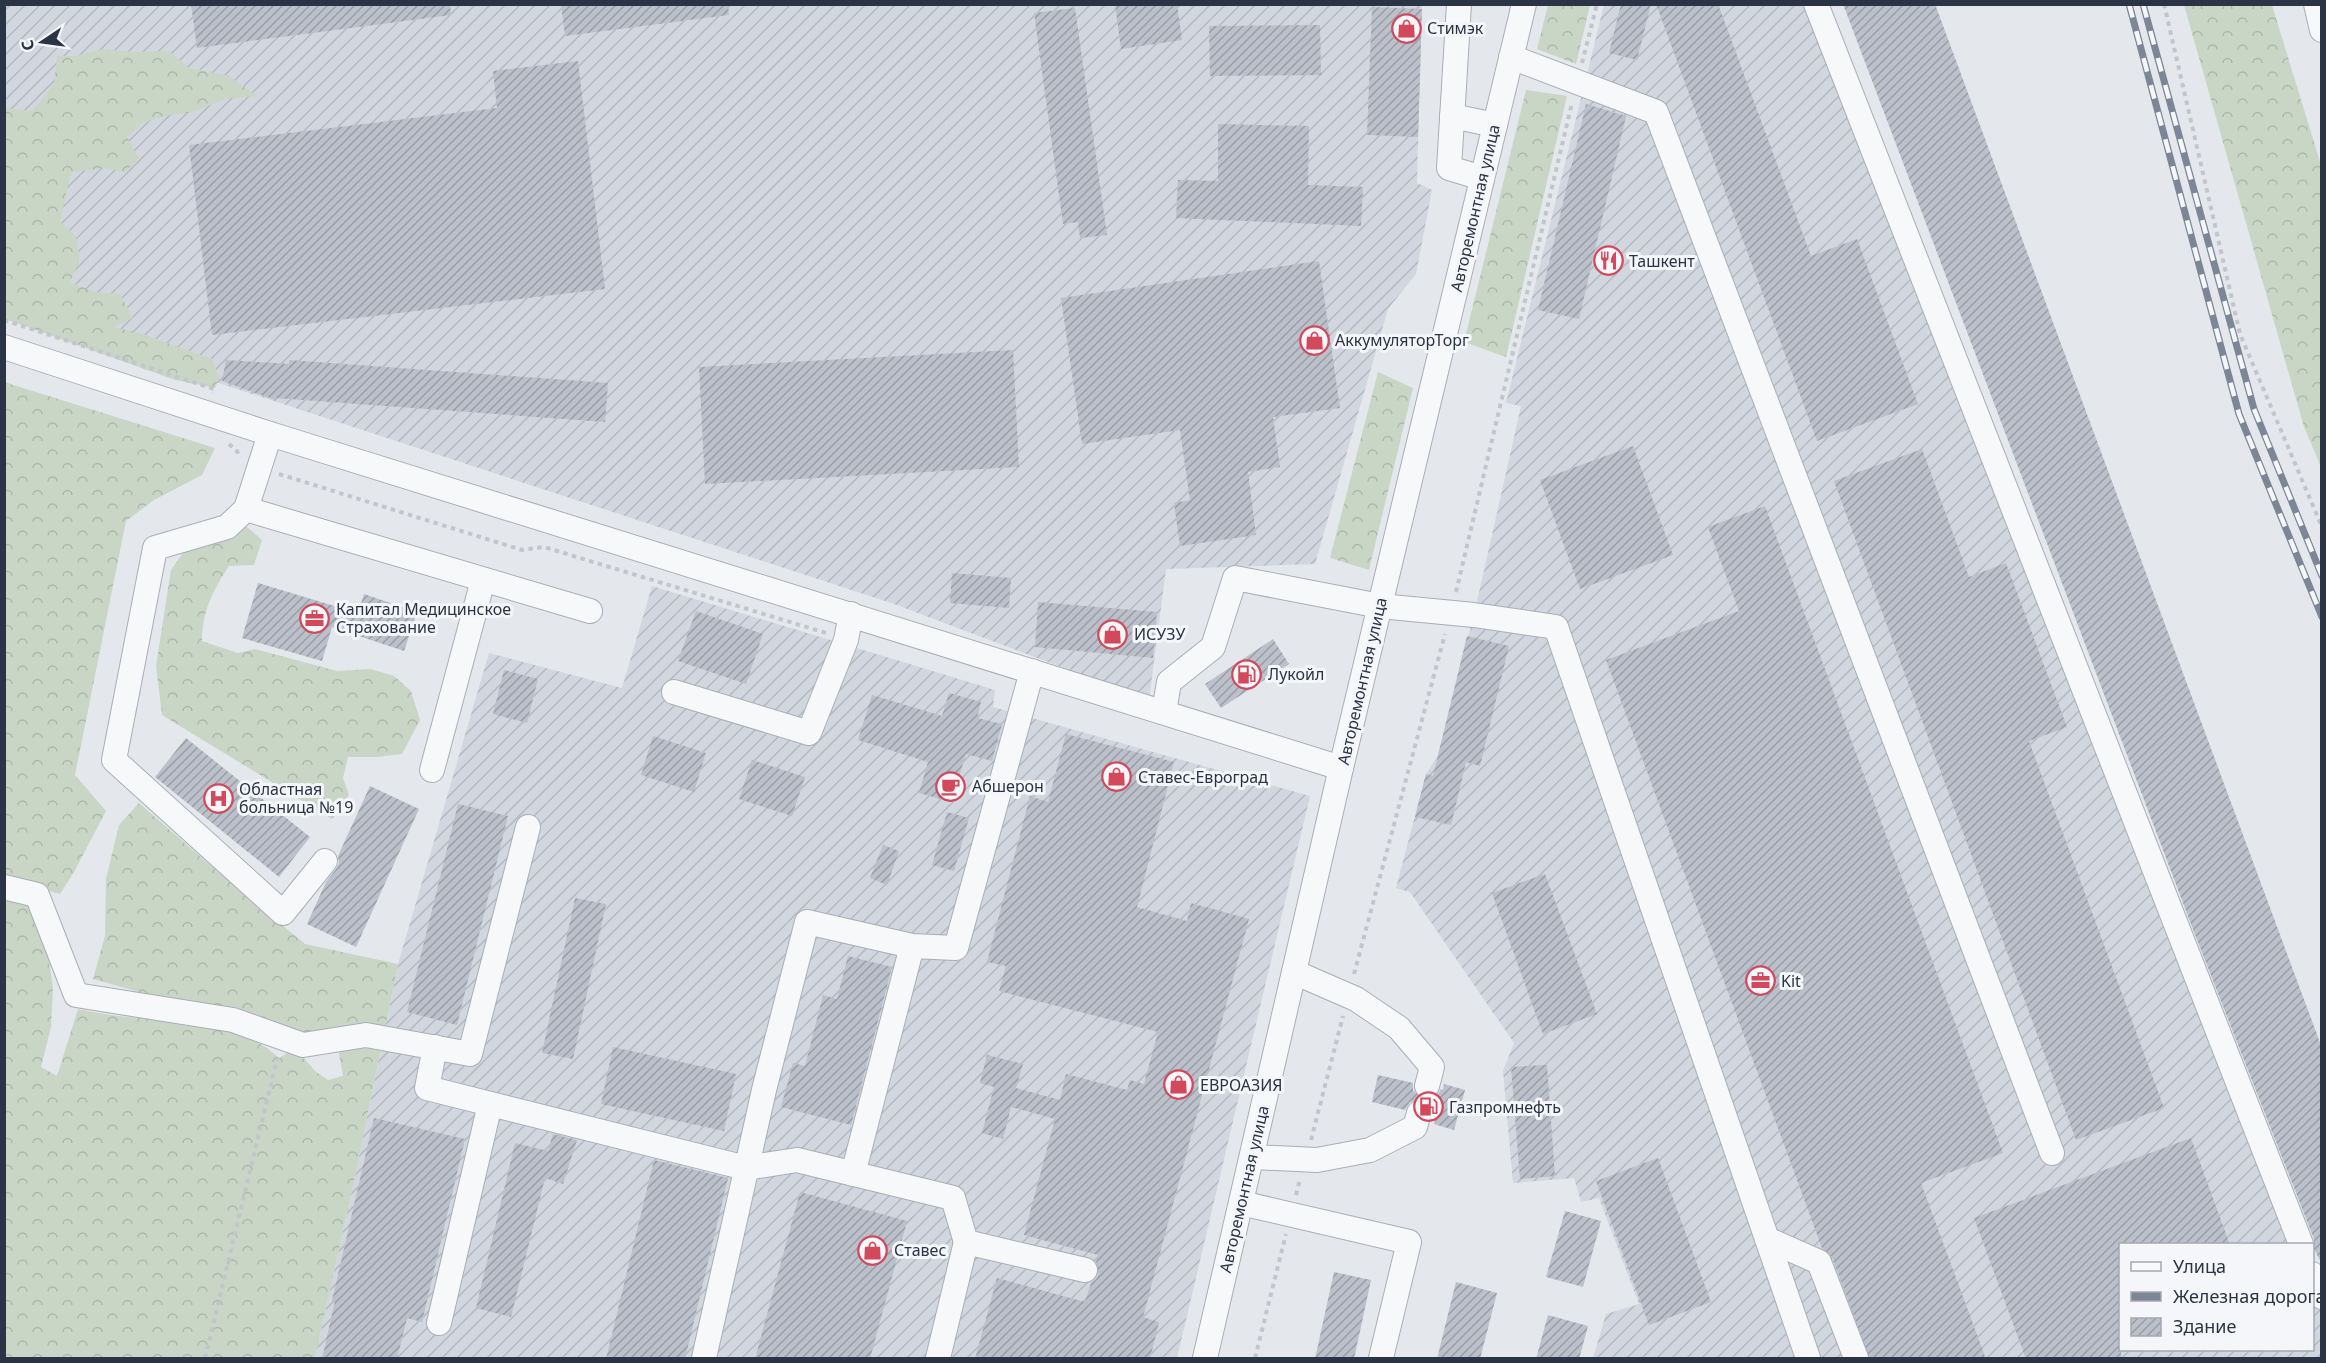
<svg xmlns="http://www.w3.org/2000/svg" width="2326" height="1363" font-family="'Noto Sans',sans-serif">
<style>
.industrial{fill:url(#industrial-furrows)}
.forest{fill:url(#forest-crowns)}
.building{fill:url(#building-hatch)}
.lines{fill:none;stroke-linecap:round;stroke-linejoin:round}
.minor-casing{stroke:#a9aeb7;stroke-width:26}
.path{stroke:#c2c5cb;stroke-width:4;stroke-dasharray:4.5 4.5;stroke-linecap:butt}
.minor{stroke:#f7f8fa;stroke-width:24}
.rail-casing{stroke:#7d8696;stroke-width:7}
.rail{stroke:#f4f6f9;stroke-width:4.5;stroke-dasharray:14;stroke-linecap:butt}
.labels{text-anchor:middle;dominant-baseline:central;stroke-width:6;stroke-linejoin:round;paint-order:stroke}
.poi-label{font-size:16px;fill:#2b3445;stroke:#f4f6f9;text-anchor:start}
.street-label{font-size:16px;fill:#2b3445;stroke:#f4f6f9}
</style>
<defs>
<pattern id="industrial-furrows" width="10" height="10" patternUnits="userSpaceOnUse" patternTransform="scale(1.5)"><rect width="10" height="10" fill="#d2d6de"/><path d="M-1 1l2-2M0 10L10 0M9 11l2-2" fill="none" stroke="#b4b8c0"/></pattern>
<pattern id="forest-crowns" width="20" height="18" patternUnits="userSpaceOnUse" patternTransform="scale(1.5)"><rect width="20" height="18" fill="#c9d6c5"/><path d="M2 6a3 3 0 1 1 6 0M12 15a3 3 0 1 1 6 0" fill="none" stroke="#adb8ab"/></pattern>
<pattern id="building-hatch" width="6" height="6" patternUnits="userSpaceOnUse" patternTransform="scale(1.5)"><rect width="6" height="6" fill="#bbc0ca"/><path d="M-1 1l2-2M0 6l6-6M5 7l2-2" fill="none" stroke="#989da6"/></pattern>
</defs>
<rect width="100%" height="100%" fill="#e4e7ec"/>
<g class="industrial">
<path d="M5,5H1422L1417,183L1432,190L1416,274L1388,309L1315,564L1166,569L1149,700L894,604L5,313Z"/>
<path d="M1604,5H1805L2294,1244H2120V1350H2312L2313,1290L2321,1313V1358H1593L1606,1314L1639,1304L1599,1198L1581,1202L1574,1178L1513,1183L1503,1071L1514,1043L1410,892L1396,888L1426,774L1438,755L1474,615L1521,406L1506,403Z"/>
<path d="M652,586L995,690L993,707L1310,796L1177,1358H315L354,1181L398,964L489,653L622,688Z"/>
</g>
<g class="forest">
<path d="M1548,5H1590L1576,64L1537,49Z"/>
<path d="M2184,5H2272L2321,165V467L2304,427Z"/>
<path d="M104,49L132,52L169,51L189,68L229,76L257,96L225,99L196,111L164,116L142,123L127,137L139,159L125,172L106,168L71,172L60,222L76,236L80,259L70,282L95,292L120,294L133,318L114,327L143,334L212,359L219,378L215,388L175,380L5,319V108L32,111L54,84L57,56H75Z"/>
<path d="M1526,90L1567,96L1506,357L1464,342Z"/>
<path d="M1378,372L1413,388L1369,570L1330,558Z"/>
<path d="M4,382L215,448L202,475L154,500L126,521L75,775L106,811L74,872L60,894L5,879Z"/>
<path d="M226,513L247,527L262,540L254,565L229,566C213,590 202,612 202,641L238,653L255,649L337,671L371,669L394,676L411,691L420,720L402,754L377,757H348L343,778L349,795L332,819L162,715L156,666L171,570L197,533Z"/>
<path d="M139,803L223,876L305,944L398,964L354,1181L315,1358H5V895L28,901L45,936L53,987L51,1027L41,1067L57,1076L78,1009C95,1012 112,1016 129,1017C181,1022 239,1020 279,1058L295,1048L316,1072L328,1080L343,1076L338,1047L312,1035L186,1005L93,979L105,936L106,879L119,825Z"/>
</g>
<g class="building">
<path d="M191,4H450L451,15L197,48Z"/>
<path d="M561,4H728L729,15L565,36Z"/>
<path d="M1115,4H1177L1182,40L1121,49Z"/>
<path d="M1621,4H1651L1637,60L1609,53Z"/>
<path d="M1656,4H1718L1811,256L1857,239L1918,404L1817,441Z"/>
<path d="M1843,4H1935L2322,1048V1264L2314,1249V1239L2194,932Z"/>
<path d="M1372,7L1422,9L1418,137L1367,135Z"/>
<path d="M1075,8L1107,235L1080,238L1078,222L1063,224L1034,13Z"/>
<path d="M1320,25L1321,75L1210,76L1209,26Z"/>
<path d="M578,61L605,289L212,335L189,145L497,108L493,71Z"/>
<path d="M1586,104L1626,116L1579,319L1538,310Z"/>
<path d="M1218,124L1309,126L1308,185L1363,187L1361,226L1176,218L1178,180L1218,181Z"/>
<path d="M1319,261L1340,408L1273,417L1280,467L1248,472L1256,535L1180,546L1174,503L1190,500L1180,430L1082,444L1061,298Z"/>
<path d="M1013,350L1019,467L705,484L699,367Z"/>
<path d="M226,360L289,364V360L608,383L605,422L275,398V400L222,381Z"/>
<path d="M1633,446L1673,555L1580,589L1540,480Z"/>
<path d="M1922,449L1969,577L2006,563L2067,727L2029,741L2164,1108L2076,1140L1834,481Z"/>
<path d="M1765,506L2003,1153L1921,1183L1986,1359H1870L1832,1257L1822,1248L1606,660L1739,611L1708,527Z"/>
<path d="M952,573L1011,578L1009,608L950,603Z"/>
<path d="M258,583L358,613L364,594L417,612L404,651L332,627L322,661L242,638Z"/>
<path d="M1038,602L1157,612L1153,658L1035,647Z"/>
<path d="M696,611L763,634L746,684L678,661Z"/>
<path d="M1467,636L1509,646L1480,766L1466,762L1451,825L1415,817L1426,774L1433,776Z"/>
<path d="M1273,639L1289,664L1221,708L1205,684Z"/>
<path d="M504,670L538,679L527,723L493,714Z"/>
<path d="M949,693L981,702L977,718L1002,724L992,761L966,754L951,802L919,793L928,762L858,740L872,695L942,716Z"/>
<path d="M1066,734L1174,762L1137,907L1187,921L1191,903L1249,919L1143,1317L1159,1322L1150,1359H975L997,1278L1085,1302L1091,1283L1096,1279L1099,1273L1096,1262L1098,1255L1024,1235L1055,1119L1011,1107L1003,1139L982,1133L994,1087L980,1083L987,1055L1023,1064L1016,1088L1060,1100L1066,1074L1127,1090L1130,1080L1144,1084L1158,1032L999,991L1006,966L987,962L1030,796L1048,802Z"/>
<path d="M653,736L706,753L694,792L641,775Z"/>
<path d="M186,738L310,837L279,877L155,777Z"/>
<path d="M752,760L805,777L792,816L739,799Z"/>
<path d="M370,786L419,809L356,947L307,924L326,882L336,869L339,863L338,856Z"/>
<path d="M458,804L508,816L457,1025L407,1012Z"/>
<path d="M947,812L969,818L954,871L932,865Z"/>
<path d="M883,845L899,851L887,885L870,878Z"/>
<path d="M1545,874L1597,1014L1543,1034L1492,893Z"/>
<path d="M575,898L606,904L573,1059L542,1053Z"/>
<path d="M848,956L892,967L851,1125L781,1107L793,1063L805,1066L823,995L837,999Z"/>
<path d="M613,1047L736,1074L724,1131L601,1104Z"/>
<path d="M1547,1065L1555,1176L1520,1179L1511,1067Z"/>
<path d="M1378,1075L1413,1083V1090L1422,1099L1410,1102L1405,1110L1372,1102Z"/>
<path d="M1444,1084L1465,1090L1454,1130L1434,1124L1436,1117L1433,1116L1430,1104L1424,1100L1437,1096L1441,1089L1443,1090Z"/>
<path d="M374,1118L465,1139L422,1322L407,1318L397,1359H322L335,1301H332Z"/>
<path d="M553,1134L577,1140L563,1184L545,1178L511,1317L476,1308L515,1143L548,1151Z"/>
<path d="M2191,1138L2230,1245H2121V1359H2026L1974,1218Z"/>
<path d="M1658,1158L1711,1302L1649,1325L1596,1181Z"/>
<path d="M654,1160L728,1178L685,1359H606Z"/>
<path d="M800,1192L907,1221L870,1359H755Z"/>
<path d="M1565,1211L1601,1221L1583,1287L1546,1277Z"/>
<path d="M1334,1272L1371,1280L1354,1359H1315Z"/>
<path d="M1456,1282L1497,1293L1480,1359H1437Z"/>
<path d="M1548,1315L1588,1326L1579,1359H1536Z"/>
</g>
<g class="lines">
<defs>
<g id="minor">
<path d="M1459,4L1449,168L1482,178"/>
<path d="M1816,4L2301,1244"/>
<path d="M2316,4L2322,30"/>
<path d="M1511,57L1656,112L2052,1153"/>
<path d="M1452,116L1495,125"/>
<path d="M4,347L270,434L1341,768"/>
<path d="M270,434L246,509L227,527L155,548L114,760L283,913L325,861"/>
<path d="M246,509L590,611"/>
<path d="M674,692L809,733L846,640L851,614"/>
<path d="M1164,712L1169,682L1213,647L1235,578L1380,606L1474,615L1556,627L1808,1358"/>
<path d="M432,770L483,580"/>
<path d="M4,887L37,895L76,995L233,1020L303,1045L366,1035L470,1054L528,827"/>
<path d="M1294,972L1356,999L1399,1028L1432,1067L1427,1086"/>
<path d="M435,1047L427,1088L746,1168L797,1160L953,1198L966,1242L1085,1270"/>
<path d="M1252,1157L1317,1160L1370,1150L1415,1127L1419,1113"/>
<path d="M853,1174L912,946"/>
<path d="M1241,1203L1409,1242L1381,1358"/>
<path d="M1767,1239L1819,1262L1856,1358"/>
<path d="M2312,1274L2322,1297"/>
<path d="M439,1323L490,1104"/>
<path d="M704,1358L764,1090L807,922L912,946L956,948L1032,671"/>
<path d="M938,1358L966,1242"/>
<path d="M1205,1358L1341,768L1524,4"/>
</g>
</defs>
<use href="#minor" class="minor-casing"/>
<g class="path">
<path d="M2164,4L2240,334L2322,527"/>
<path d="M1582,63L1597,4"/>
<path d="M4,320L214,389L213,393"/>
<path d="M229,444L237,451L239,456"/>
<path d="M279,474L522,550L544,547L826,633"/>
<path d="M1456,592L1572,103"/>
<path d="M1354,974L1445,634"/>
<path d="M1311,1140L1343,1016"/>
<path d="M1296,1195L1300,1179"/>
<path d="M205,1358L277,1059"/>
<path d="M1255,1358L1286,1234"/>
</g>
<use href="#minor" class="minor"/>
<defs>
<g id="rail">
<path d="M2129,4L2239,414L2322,617"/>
<path d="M2143,4L2254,409L2322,576"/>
</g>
</defs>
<use href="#rail" class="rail-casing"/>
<use href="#rail" class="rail"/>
</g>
<defs>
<symbol id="shop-ring" viewBox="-11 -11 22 22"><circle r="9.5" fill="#f4f6f9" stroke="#d1495b" stroke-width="1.5"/><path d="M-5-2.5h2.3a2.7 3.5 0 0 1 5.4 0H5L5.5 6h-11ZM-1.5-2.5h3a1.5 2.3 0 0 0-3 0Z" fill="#d1495b"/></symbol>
<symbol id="restaurant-ring" viewBox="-11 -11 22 22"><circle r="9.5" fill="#f4f6f9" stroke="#d1495b" stroke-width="1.5"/><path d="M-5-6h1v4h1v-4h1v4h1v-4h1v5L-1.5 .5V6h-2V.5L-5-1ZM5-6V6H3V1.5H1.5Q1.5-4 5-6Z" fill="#d1495b"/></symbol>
<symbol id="office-ring" viewBox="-11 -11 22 22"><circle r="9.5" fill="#f4f6f9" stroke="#d1495b" stroke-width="1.5"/><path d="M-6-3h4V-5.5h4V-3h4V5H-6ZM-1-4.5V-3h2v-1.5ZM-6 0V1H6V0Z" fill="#d1495b"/></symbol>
<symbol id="fuel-ring" viewBox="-11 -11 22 22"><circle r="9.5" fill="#f4f6f9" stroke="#d1495b" stroke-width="1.5"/><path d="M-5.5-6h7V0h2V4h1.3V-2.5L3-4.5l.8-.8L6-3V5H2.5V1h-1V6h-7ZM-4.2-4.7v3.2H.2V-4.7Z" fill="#d1495b"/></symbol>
<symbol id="cafe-ring" viewBox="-11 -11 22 22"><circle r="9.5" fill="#f4f6f9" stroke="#d1495b" stroke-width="1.5"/><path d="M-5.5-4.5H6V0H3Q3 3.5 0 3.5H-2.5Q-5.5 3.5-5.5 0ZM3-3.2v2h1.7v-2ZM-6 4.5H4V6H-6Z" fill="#d1495b"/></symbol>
<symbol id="hospital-ring" viewBox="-11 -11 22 22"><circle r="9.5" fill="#f4f6f9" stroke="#d1495b" stroke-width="1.5"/><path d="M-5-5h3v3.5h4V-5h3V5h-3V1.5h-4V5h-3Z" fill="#d1495b"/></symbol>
</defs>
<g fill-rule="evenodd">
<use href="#shop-ring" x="1390" y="12" width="33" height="33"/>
<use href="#restaurant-ring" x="1592" y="244" width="33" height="33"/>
<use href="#shop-ring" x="1298" y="324" width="33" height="33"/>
<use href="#office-ring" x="298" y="602" width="33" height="33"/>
<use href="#shop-ring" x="1096" y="618" width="33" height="33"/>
<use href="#fuel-ring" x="1230" y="658" width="33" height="33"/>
<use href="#shop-ring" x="1100" y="760" width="33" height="33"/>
<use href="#cafe-ring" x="934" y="770" width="33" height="33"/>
<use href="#hospital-ring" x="202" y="782" width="33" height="33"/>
<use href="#office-ring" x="1744" y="964" width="33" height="33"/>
<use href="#shop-ring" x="1162" y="1068" width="33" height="33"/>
<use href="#fuel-ring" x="1412" y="1090" width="33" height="33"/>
<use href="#shop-ring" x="856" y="1234" width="33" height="33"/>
</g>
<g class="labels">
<g class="poi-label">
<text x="1427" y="28">Стимэк</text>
<text x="1629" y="261">Ташкент</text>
<text x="1335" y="340">АккумуляторТорг</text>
<text x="336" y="609">Капитал Медицинское<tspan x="336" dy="18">Страхование</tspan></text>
<text x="1134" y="634">ИСУЗУ</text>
<text x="1268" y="674">Лукойл</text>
<text x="1138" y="777">Ставес-Евроград</text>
<text x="972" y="786">Абшерон</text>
<text x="239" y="789">Областная<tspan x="239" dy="18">больница №19</tspan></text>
<text x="1781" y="981">Kit</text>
<text x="1200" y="1085">ЕВРОАЗИЯ</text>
<text x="1449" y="1107">Газпромнефть</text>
<text x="894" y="1250">Ставес</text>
</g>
<g class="street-label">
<text transform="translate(1475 208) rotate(-77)">Авторемонтная улица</text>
<text transform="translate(1362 681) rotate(-77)">Авторемонтная улица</text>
<text transform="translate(1244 1189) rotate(-77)">Авторемонтная улица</text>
</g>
</g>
<rect width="2326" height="1363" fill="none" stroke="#2b3445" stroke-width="12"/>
<rect x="2119" y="1243" width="195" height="108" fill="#f4f6f9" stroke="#a4a8b1" stroke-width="1.5"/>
<rect x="2131" y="1262" width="30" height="9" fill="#f7f8fa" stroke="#a4a8b1" stroke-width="1.5"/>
<text x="2173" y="1273" font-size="18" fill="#2b3445">Улица</text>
<rect x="2131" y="1292" width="30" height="9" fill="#7d8696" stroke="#a4a8b1" stroke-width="1.5"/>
<text x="2173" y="1303" font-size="18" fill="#2b3445">Железная дорога</text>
<rect x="2131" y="1318" width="30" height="18" fill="url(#building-hatch)" stroke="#a4a8b1" stroke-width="1.5"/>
<text x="2173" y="1333" font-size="18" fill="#2b3445">Здание</text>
<g transform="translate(42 42) rotate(257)" stroke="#f4f6f9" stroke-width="4.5" paint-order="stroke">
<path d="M0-4.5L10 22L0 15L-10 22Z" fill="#2b3445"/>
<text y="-9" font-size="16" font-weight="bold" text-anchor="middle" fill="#2b3445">С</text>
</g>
</svg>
